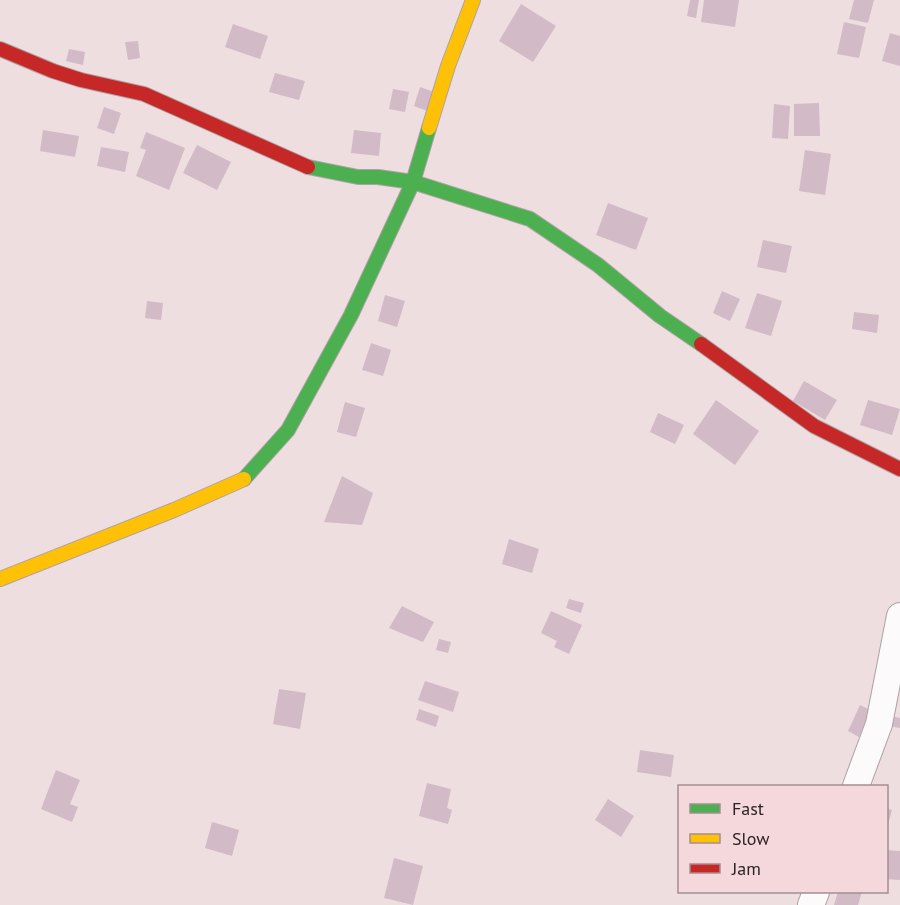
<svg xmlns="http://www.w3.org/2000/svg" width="900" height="905" font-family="'PT Sans',sans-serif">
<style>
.building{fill:#d2bac7}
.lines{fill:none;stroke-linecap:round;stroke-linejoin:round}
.street-casing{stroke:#ada2a3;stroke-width:28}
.fast-casing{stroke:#ada2a3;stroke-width:16}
.slow-casing{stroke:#ada2a3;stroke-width:16}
.jam-casing{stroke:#ada2a3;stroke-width:16}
.street{stroke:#fcfafa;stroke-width:26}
.fast{stroke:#4caf50;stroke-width:14}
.slow{stroke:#ffc107;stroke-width:14}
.jam{stroke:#c62828;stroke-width:14}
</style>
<rect width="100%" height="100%" fill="#eedee0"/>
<g class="building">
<path d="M690,0H699L696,18L687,16Z"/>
<path d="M704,0H739L735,27L701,22Z"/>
<path d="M854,0H874L868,23L849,19Z"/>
<path d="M521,4L556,26L533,62L499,41Z"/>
<path d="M844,22L866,27L859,58L837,54Z"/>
<path d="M233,24L268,36L260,59L225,47Z"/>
<path d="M890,33L900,36V66L882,61Z"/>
<path d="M138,41L140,58L128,60L125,42Z"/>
<path d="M69,49L85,52L83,65L66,61Z"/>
<path d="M275,73L305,81L299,100L269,92Z"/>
<path d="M420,87L437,93L430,112L414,106Z"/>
<path d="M393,89L409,92L405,112L389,109Z"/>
<path d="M819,103L820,136H794V104Z"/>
<path d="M774,104L790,106L788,139L772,138Z"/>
<path d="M104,107L121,113L114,134L97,128Z"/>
<path d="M43,130L79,136L75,157L40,151Z"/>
<path d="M354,130L381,133L379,156L351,153Z"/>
<path d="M146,132L185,148L169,190L136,176L146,150L140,148Z"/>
<path d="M197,145L231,162L217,190L183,173Z"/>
<path d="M101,147L129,152L125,172L97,166Z"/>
<path d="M805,150L831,154L825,195L799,191Z"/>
<path d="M608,203L648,218L636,250L596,235Z"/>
<path d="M763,240L792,246L786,273L757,267Z"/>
<path d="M722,291L740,299L730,321L713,313Z"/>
<path d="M757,293L782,301L771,336L745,328Z"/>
<path d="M385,295L405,301L397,327L378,321Z"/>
<path d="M147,301L163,303L161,320L145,318Z"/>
<path d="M854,312L879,315L877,333L852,329Z"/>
<path d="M371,343L391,350L383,376L362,370Z"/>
<path d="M804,381L837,400L825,420L793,401Z"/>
<path d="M716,400L759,431L735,465L693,434Z"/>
<path d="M868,400L900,409L892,435L860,425Z"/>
<path d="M345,402L365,408L356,437L337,432Z"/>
<path d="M658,413L684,425L675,444L650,432Z"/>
<path d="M342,476L373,493L362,525L324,522Z"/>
<path d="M509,539L539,549L532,573L502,564Z"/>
<path d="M569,599L584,603L581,613L566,608Z"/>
<path d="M402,606L434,622L423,642L389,628Z"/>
<path d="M551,611L582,625L569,654L554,647L557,641L541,633Z"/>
<path d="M439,639L451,642L448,653L436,650Z"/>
<path d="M425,681L459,692L453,712L418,700Z"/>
<path d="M279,689L306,693L300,729L273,724Z"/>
<path d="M860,705L872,711L859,737L848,731Z"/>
<path d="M419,709L439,716L436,727L416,720Z"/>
<path d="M890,716L900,718V728L888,726Z"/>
<path d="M640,750L674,755L671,777L637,772Z"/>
<path d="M56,770L80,780L70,804L78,807L72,822L41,809Z"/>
<path d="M427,783L451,789L447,808L452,810L448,824L419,816Z"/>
<path d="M608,799L634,816L621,837L595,820Z"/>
<path d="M886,808L892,810L887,828L886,827Z"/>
<path d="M212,822L239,830L232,856L205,848Z"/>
<path d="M886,850L900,851V880L886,879Z"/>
<path d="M394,858L423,866L413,905L384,898Z"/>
<path d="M838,892H862L858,905H834Z"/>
</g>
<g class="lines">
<defs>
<g id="street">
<path d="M856,786L879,724L900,616"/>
<path d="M811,905L816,892"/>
</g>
<g id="fast">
<path d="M308,167L358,177H378L413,182L530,219L598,265L660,316L701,344"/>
<path d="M244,479L288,430L351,315L413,182L429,128"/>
</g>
<g id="slow">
<path d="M429,128L448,66L473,0"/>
<path d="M0,579L174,510L244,479"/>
</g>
<g id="jam">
<path d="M0,49L53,71L81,80L144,94L308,167"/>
<path d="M701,344L814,426L900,469"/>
</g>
</defs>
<use href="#street" class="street-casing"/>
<use href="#fast" class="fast-casing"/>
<use href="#slow" class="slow-casing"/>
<use href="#jam" class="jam-casing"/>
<use href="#street" class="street"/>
<use href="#fast" class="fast"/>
<use href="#slow" class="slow"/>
<use href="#jam" class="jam"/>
</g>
<rect x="678" y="785" width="210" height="108" fill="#f4d8dc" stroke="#a48f92" stroke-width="1.5"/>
<rect x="690" y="804" width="30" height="9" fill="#4caf50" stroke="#a48f92" stroke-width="1.5"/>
<text x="732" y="815" font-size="18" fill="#2c2224">Fast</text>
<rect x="690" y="834" width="30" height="9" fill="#ffc107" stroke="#a48f92" stroke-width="1.5"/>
<text x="732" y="845" font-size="18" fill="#2c2224">Slow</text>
<rect x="690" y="864" width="30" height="9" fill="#c62828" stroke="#a48f92" stroke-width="1.5"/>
<text x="732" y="875" font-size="18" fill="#2c2224">Jam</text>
</svg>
